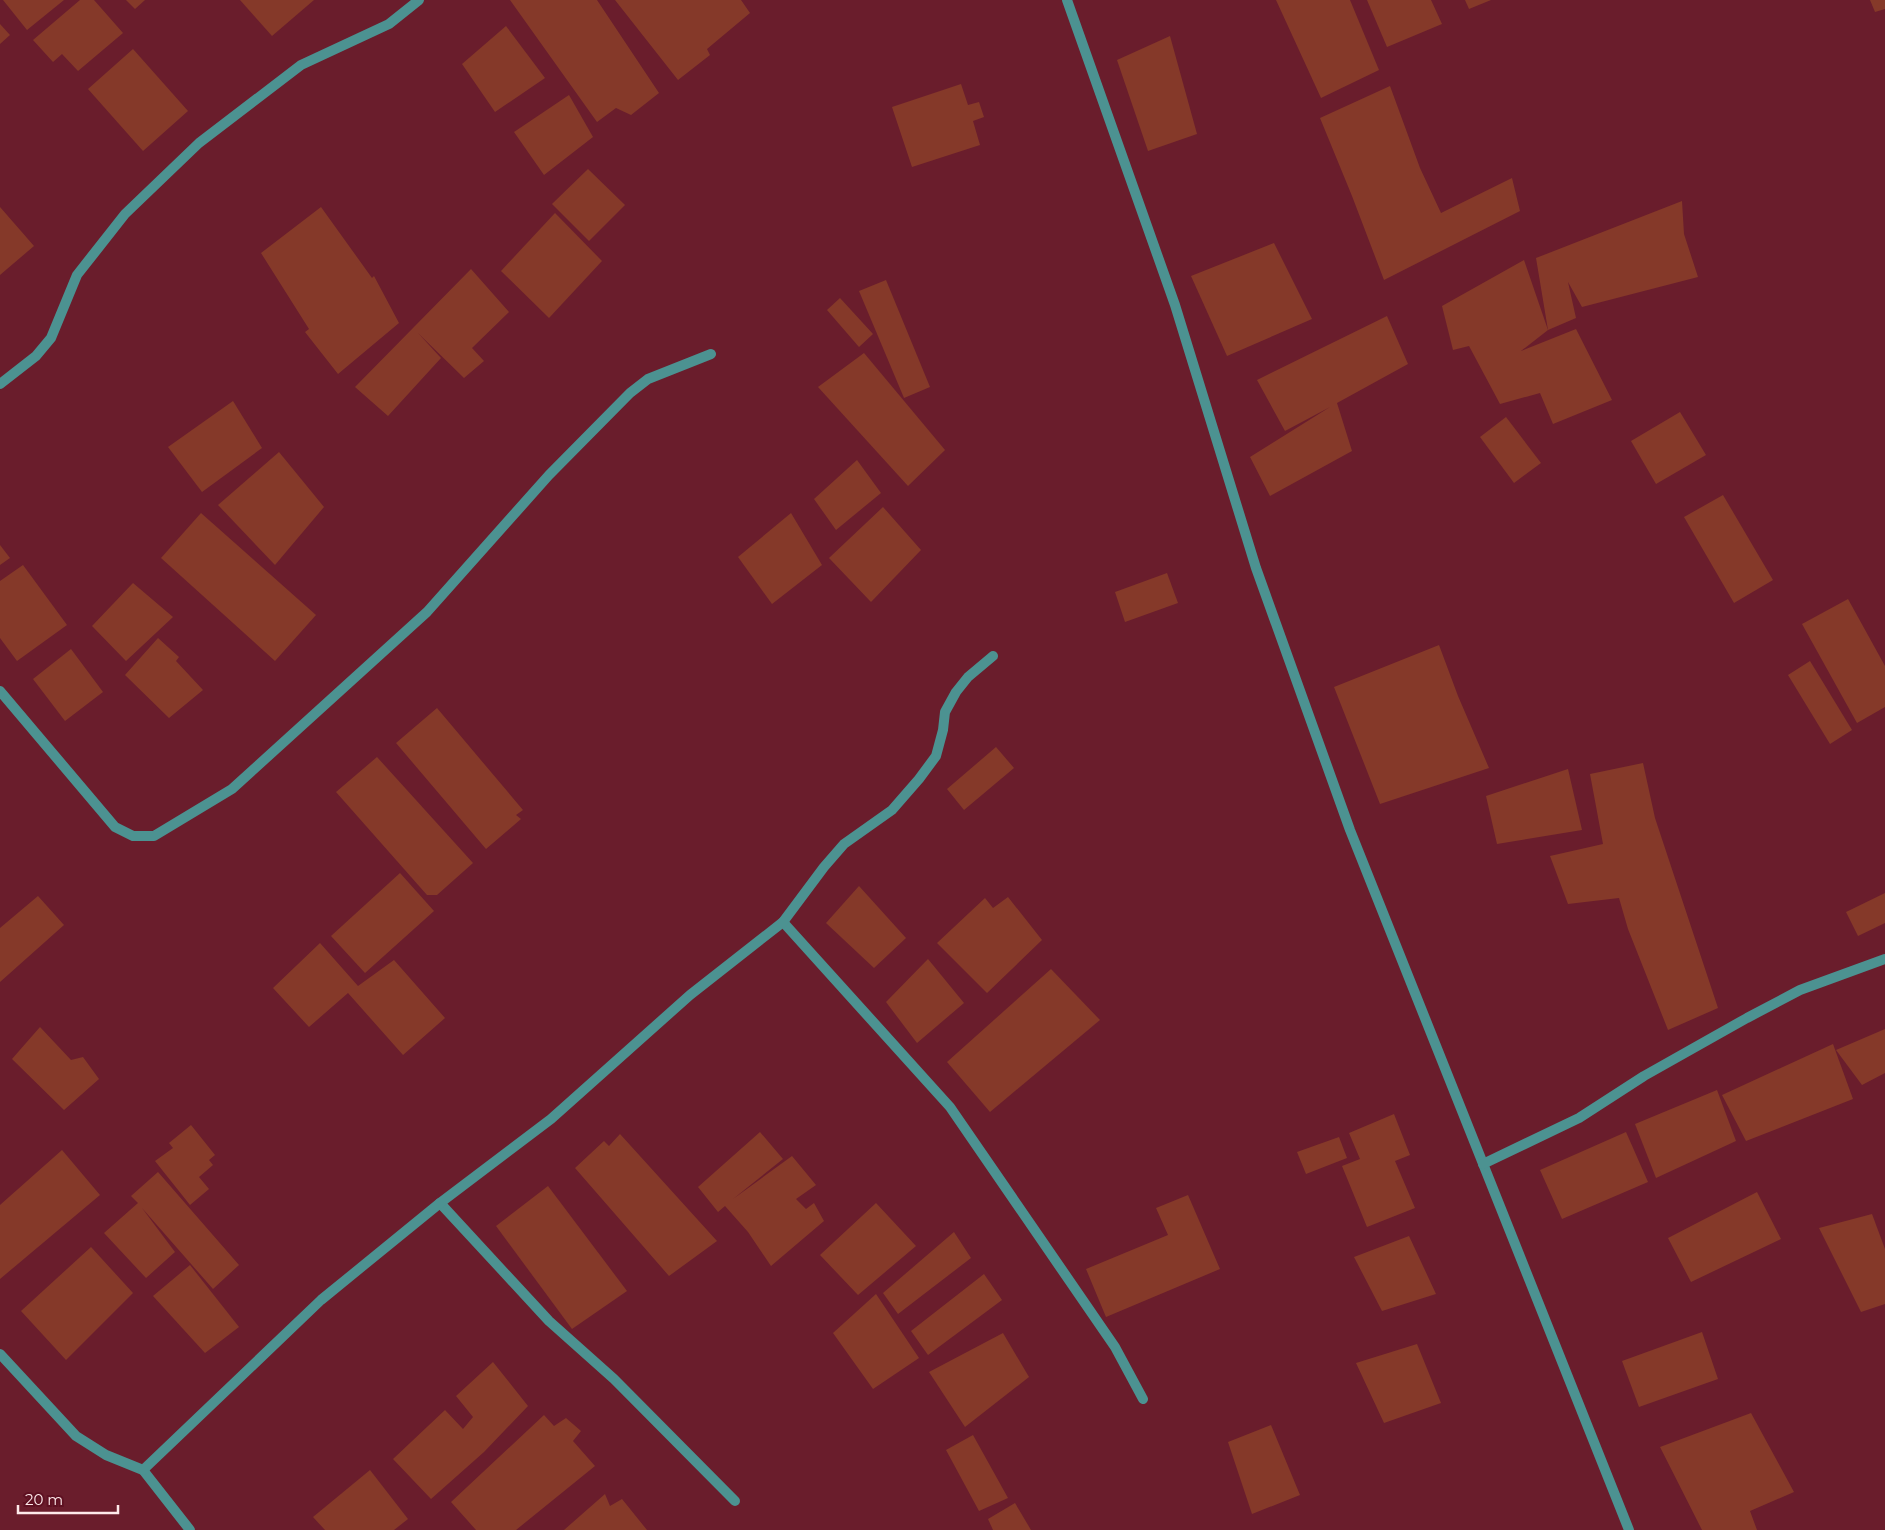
<svg xmlns="http://www.w3.org/2000/svg" width="1885" height="1530" font-family="Montserrat,sans-serif">
<style>
.building{fill:#853929}
.lines{fill:none;stroke-linecap:round;stroke-linejoin:round}
.minor{stroke:#4c9291;stroke-width:10}
</style>
<rect width="100%" height="100%" fill="#6a1d2c"/>
<g class="building">
<path d="M3,0H64L27,30Z"/>
<path d="M80,0H94L123,33L78,71L62,54L53,62L33,40Z"/>
<path d="M126,0H145L135,9Z"/>
<path d="M240,0H314L272,36Z"/>
<path d="M510,0H597L659,93L631,115L616,108L597,122Z"/>
<path d="M615,0H741L750,13L707,49L710,55L678,80Z"/>
<path d="M1276,0H1350L1379,70L1321,98Z"/>
<path d="M1367,0H1431L1442,24L1387,47Z"/>
<path d="M1465,0H1491L1469,9Z"/>
<path d="M1870,0H1885V9L1875,12Z"/>
<path d="M0,24L10,35L0,44Z"/>
<path d="M506,26L545,78L495,112L462,64Z"/>
<path d="M1170,36L1197,134L1148,151L1117,60Z"/>
<path d="M133,49L188,111L143,151L88,89Z"/>
<path d="M961,84L968,105L979,102L984,117L973,121L980,145L912,167L892,107Z"/>
<path d="M1390,86L1420,168L1441,213L1512,178L1520,211L1384,280L1352,196L1320,118Z"/>
<path d="M569,95L593,137L544,175L514,132Z"/>
<path d="M588,169L625,205L589,241L552,204Z"/>
<path d="M1682,201L1684,234L1698,277L1582,307L1568,282L1576,318L1548,330L1536,258Z"/>
<path d="M0,207L34,246L0,275Z"/>
<path d="M321,207L372,278L374,276L399,323L338,374L305,332L309,329L261,253Z"/>
<path d="M555,213L602,261L549,318L501,271Z"/>
<path d="M1274,243L1312,319L1227,356L1191,276Z"/>
<path d="M1524,260L1548,330L1521,351L1576,329L1612,400L1553,424L1540,393L1500,404L1469,346L1453,350L1442,306Z"/>
<path d="M471,269L509,312L472,348L484,361L464,378L418,333L441,358L388,416L355,387Z"/>
<path d="M886,280L930,387L904,398L859,291Z"/>
<path d="M840,298L873,334L859,347L827,310Z"/>
<path d="M1387,316L1408,364L1337,403L1352,451L1270,496L1250,457L1330,407L1285,431L1257,380Z"/>
<path d="M864,353L945,450L908,486L818,387Z"/>
<path d="M233,401L262,448L202,492L168,447Z"/>
<path d="M1680,412L1706,455L1656,484L1631,441Z"/>
<path d="M1506,417L1541,463L1514,483L1480,437Z"/>
<path d="M279,452L324,507L275,565L218,505Z"/>
<path d="M857,460L881,493L836,530L814,499Z"/>
<path d="M1723,495L1773,580L1734,603L1684,517Z"/>
<path d="M883,507L921,550L871,602L829,558Z"/>
<path d="M201,513L316,615L275,661L161,558Z"/>
<path d="M791,513L822,565L772,604L738,557Z"/>
<path d="M0,545L10,558L0,565Z"/>
<path d="M23,565L67,625L17,661L0,638V581Z"/>
<path d="M1167,573L1178,603L1125,622L1115,592Z"/>
<path d="M133,583L173,617L126,661L92,626Z"/>
<path d="M1848,599L1885,666V707L1857,723L1802,624Z"/>
<path d="M158,638L179,657L176,661L203,690L169,718L125,675Z"/>
<path d="M1439,645L1458,696L1489,768L1380,804L1334,687Z"/>
<path d="M71,649L103,692L65,721L33,679Z"/>
<path d="M1810,661L1852,730L1830,744L1788,675Z"/>
<path d="M437,708L523,810L516,815L521,819L486,849L396,743Z"/>
<path d="M996,747L1014,768L964,810L947,789Z"/>
<path d="M377,757L473,863L437,895H427L336,792Z"/>
<path d="M1643,763L1655,818L1718,1008L1668,1030L1628,929L1619,898L1568,904L1550,856L1603,844L1590,774Z"/>
<path d="M1568,769L1582,830L1497,844L1486,796Z"/>
<path d="M400,873L434,911L365,973L331,936Z"/>
<path d="M859,886L906,938L874,968L826,923Z"/>
<path d="M1885,893V923L1858,936L1846,912Z"/>
<path d="M38,896L64,925L0,982V928Z"/>
<path d="M1008,897L1042,940L987,993L937,943L985,898L993,908Z"/>
<path d="M320,943L358,986L394,960L445,1018L403,1055L348,993L309,1027L273,988Z"/>
<path d="M928,959L964,1003L917,1043L886,1002Z"/>
<path d="M1051,969L1100,1020L990,1112L947,1062Z"/>
<path d="M40,1027L71,1060L83,1057L99,1079L64,1110L12,1059Z"/>
<path d="M1885,1029V1073L1862,1085L1836,1050Z"/>
<path d="M1833,1044L1853,1099L1746,1141L1722,1095Z"/>
<path d="M1717,1090L1736,1141L1656,1178L1635,1124Z"/>
<path d="M1394,1114L1410,1155L1395,1161L1415,1208L1367,1227L1342,1166L1360,1159L1349,1133Z"/>
<path d="M191,1125L215,1155L209,1160L213,1165L199,1177L209,1189L190,1205L155,1161L173,1148L169,1143Z"/>
<path d="M760,1132L783,1159L733,1199L792,1156L816,1185L796,1199L806,1209L814,1203L824,1221L771,1266L748,1232L725,1206L718,1212L698,1187Z"/>
<path d="M1626,1132L1648,1182L1562,1219L1540,1170Z"/>
<path d="M620,1134L717,1241L669,1276L575,1168L604,1141L609,1146Z"/>
<path d="M1339,1137L1347,1158L1306,1174L1297,1152Z"/>
<path d="M62,1150L100,1195L0,1279V1205Z"/>
<path d="M158,1172L239,1265L213,1289L142,1208L175,1252L146,1278L104,1233L138,1203L131,1196Z"/>
<path d="M548,1186L627,1291L572,1329L496,1226Z"/>
<path d="M1757,1192L1781,1239L1691,1282L1668,1238Z"/>
<path d="M1188,1195L1220,1269L1106,1317L1086,1269L1168,1235L1156,1208Z"/>
<path d="M876,1203L916,1246L858,1295L820,1255Z"/>
<path d="M1872,1214L1885,1249V1304L1861,1312L1819,1228Z"/>
<path d="M954,1232L971,1258L898,1314L883,1293Z"/>
<path d="M1409,1236L1436,1294L1382,1311L1354,1257Z"/>
<path d="M91,1247L133,1293L66,1360L21,1311Z"/>
<path d="M190,1265L239,1327L205,1353L153,1296Z"/>
<path d="M984,1274L1002,1300L928,1355L911,1331Z"/>
<path d="M876,1294L919,1358L873,1389L833,1333Z"/>
<path d="M1702,1332L1718,1379L1639,1407L1622,1361Z"/>
<path d="M1003,1333L1029,1377L965,1427L929,1372Z"/>
<path d="M1417,1344L1441,1403L1384,1423L1356,1363Z"/>
<path d="M493,1362L528,1406L484,1452L431,1499L393,1459L445,1410L463,1429L473,1417L456,1396Z"/>
<path d="M1751,1413L1794,1492L1750,1511L1757,1530H1702L1660,1447Z"/>
<path d="M544,1415L554,1426L566,1418L581,1431L573,1441L595,1466L516,1530H476L451,1502Z"/>
<path d="M1271,1425L1300,1495L1252,1514L1228,1442Z"/>
<path d="M973,1435L1008,1498L979,1511L946,1450Z"/>
<path d="M370,1470L408,1519L394,1530H325L313,1517Z"/>
<path d="M605,1494L610,1506L622,1499L647,1530H564Z"/>
<path d="M1015,1503L1031,1530H993L988,1519Z"/>
</g>
<g class="lines">
<g class="minor">
<path d="M1067,0L1175,305L1256,568L1350,830L1629,1530"/>
<path d="M0,384L36,356L51,338L77,275L125,214L199,143L301,65L389,24L419,0"/>
<path d="M0,691L115,827L133,836H154L232,789L427,612L549,475L630,393L648,379L711,354"/>
<path d="M783,922L950,1107L1115,1347L1143,1399"/>
<path d="M1483,1164L1579,1118L1644,1076L1747,1018L1800,990L1885,959"/>
<path d="M440,1203L549,1321L614,1379L735,1501"/>
<path d="M0,1354L76,1436L106,1455L143,1470L190,1530"/>
<path d="M143,1470L321,1300L440,1203L551,1119L690,995L783,922L824,867L844,844L892,810L919,779L936,756L943,730L945,712L956,692L968,677L993,656"/>
</g>
</g>
<path d="M18 1505v8h100v-8" fill="none" stroke="#feeaeb" stroke-width="2.5"/>
<text x="25" y="1505" font-size="15" fill="#feeaeb" stroke="#5e1122" stroke-width="4" paint-order="stroke">20 m</text>
</svg>
